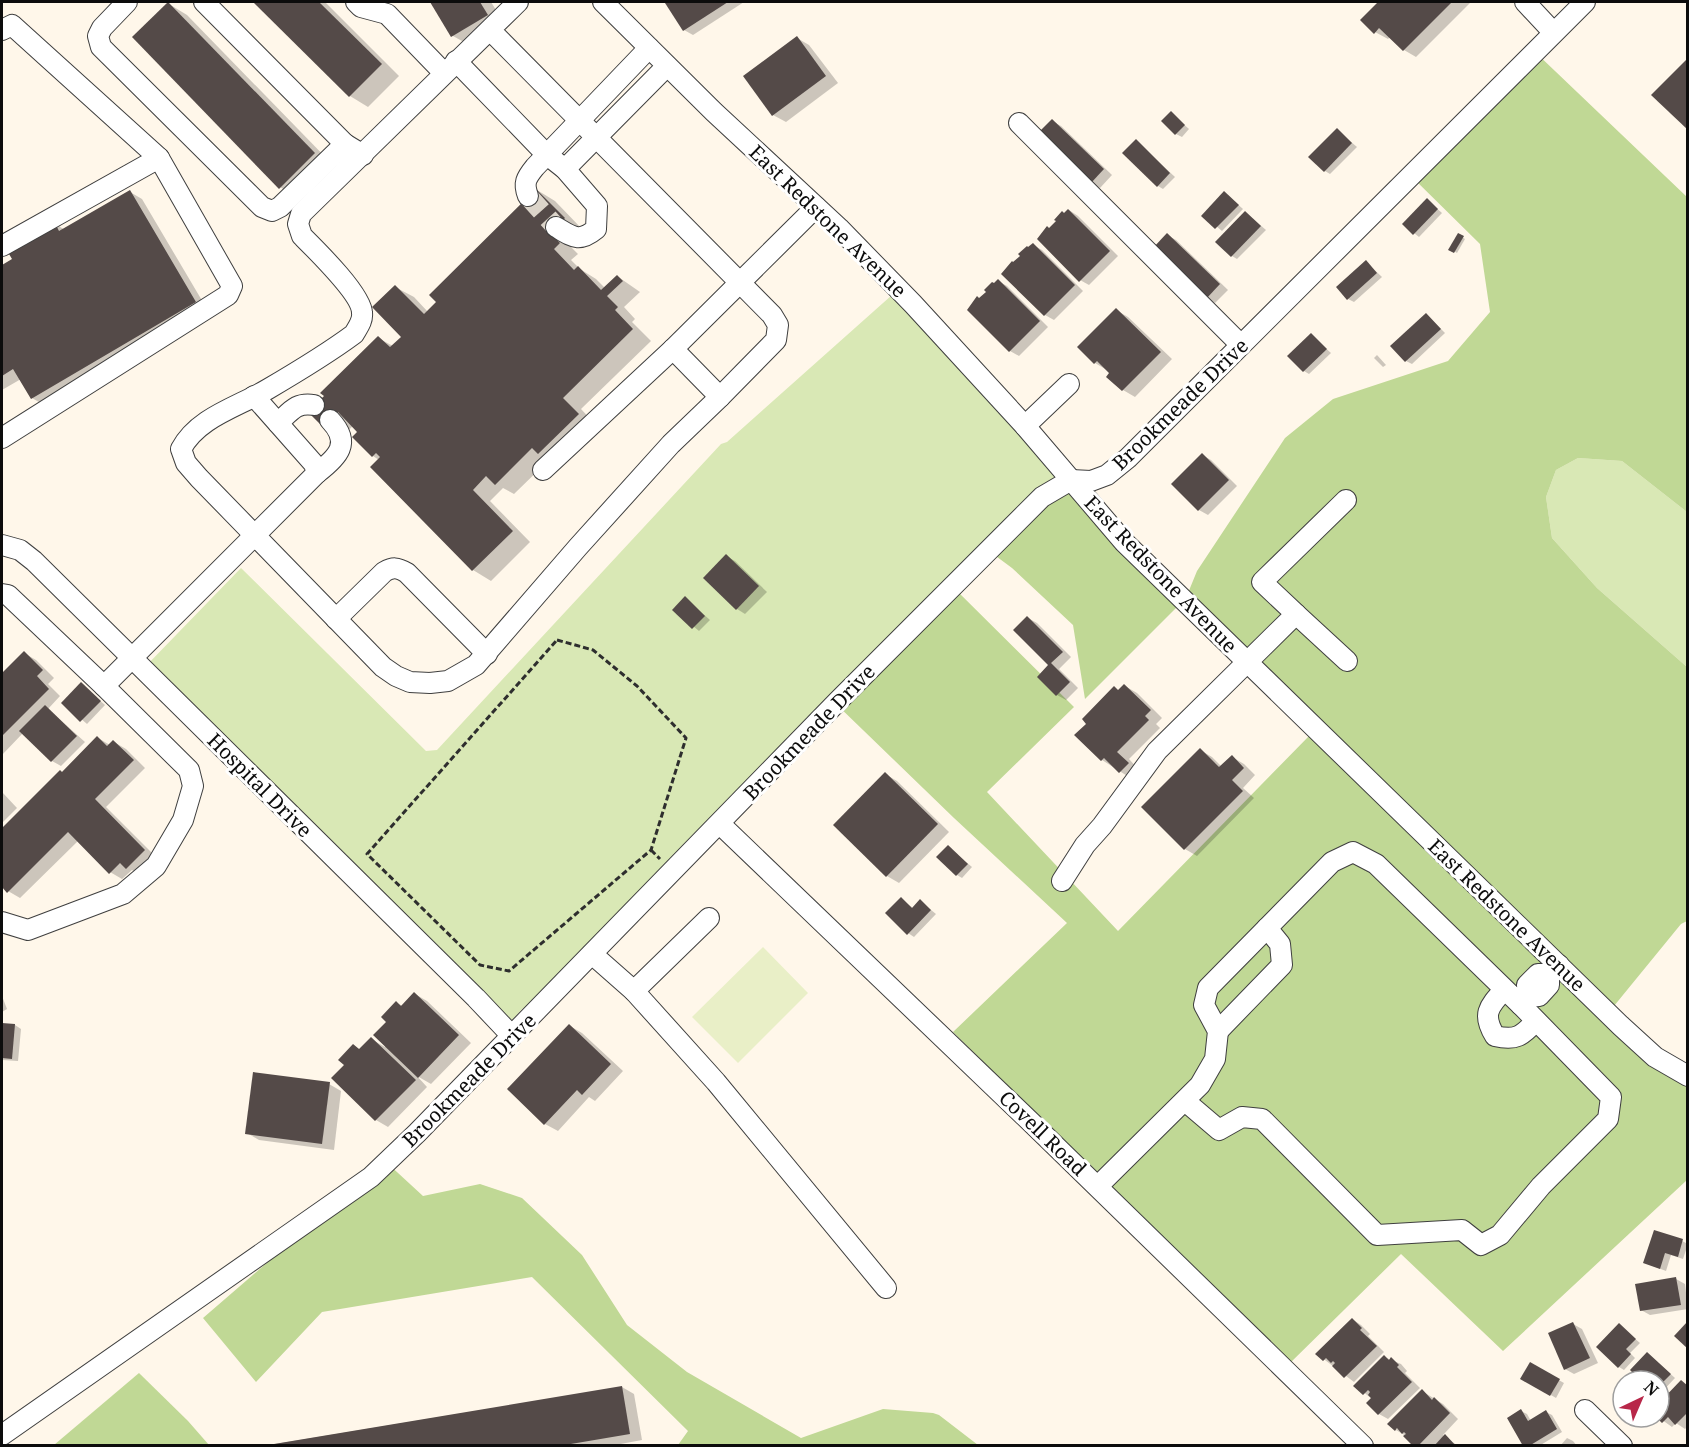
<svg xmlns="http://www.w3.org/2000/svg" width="1689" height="1447" font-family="'Noto Serif',serif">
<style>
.green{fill:#d9e8b5}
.forest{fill:#c0d895}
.pitch{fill:#e9efc7}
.shadow{fill:#0003}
.building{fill:#544a48}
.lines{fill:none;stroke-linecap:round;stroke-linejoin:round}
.minor-tunnel{stroke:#dbd4c9;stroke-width:20;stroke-dasharray:20 10;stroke-linecap:butt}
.minor-casing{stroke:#3f3f3f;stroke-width:22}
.path{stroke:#2e2e2e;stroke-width:3;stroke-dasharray:6 3;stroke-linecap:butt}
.minor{stroke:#fff;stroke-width:20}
.labels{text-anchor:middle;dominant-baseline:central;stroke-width:6;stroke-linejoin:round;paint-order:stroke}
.street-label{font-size:20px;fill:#0c0c0c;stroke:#fff}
</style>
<rect width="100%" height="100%" fill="#fff7ea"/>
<g class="green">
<path d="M892,295L1020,434L1056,477L529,1006L522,1009L509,1024L144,668L241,568L426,751L437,750L721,444L727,442Z"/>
<path d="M1578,458L1622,461L1687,512V667L1597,588L1552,538L1546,497L1556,470Z"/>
</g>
<g class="forest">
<path d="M1533,50L1687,197V512L1622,461L1578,458L1556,470L1546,497L1552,538L1597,588L1687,667V921L1681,924L1614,1006L1188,593L1197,571L1285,438L1333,399L1448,361L1490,312L1480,244L1410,175Z"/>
<path d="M1056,477L1117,548L1177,607L1085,699L1073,625L1012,568L985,548Z"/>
<path d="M950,584L1074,707L987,792L1118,931L1309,736L1615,1032L1650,1064L1687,1086V1180L1503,1351L1401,1254L1288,1365L953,1032L1067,923L954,818L833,701Z"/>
<path d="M385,1161L423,1196L480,1184L522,1198L582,1255L627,1325L687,1372L801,1438L883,1409L933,1413L939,1415L978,1445H678L688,1431L532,1277L322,1312L256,1382L203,1318Z"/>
<path d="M139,1373L188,1421L209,1445H54Z"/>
</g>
<path class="pitch" d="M763,947L808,993L738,1063L692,1017Z"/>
<g class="shadow">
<path d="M255,2H325L399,76L368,107L350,96Z"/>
<path d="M432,2H491L506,26L471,46L453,36Z"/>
<path d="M669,2H744L693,35L684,30L667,3Z"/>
<path d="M1380,2H1471L1416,57L1404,50L1390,37L1388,39L1375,32L1362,20Z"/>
<path d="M169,4L187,15L333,165L298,198L280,187Z"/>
<path d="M797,38L809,45L838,83L786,122L773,115Z"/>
<path d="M1171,113L1189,129L1182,137L1176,134Z"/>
<path d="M1052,121L1061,126L1112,175L1100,188L1091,183Z"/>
<path d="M1337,130L1357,147L1330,174L1325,171Z"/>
<path d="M1136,141L1175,177L1163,189L1158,186Z"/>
<path d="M537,190L555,201L583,230L568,244L578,254L571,260L580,269L596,279L605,288L617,276L640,292L624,307L635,319L632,322L651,341L581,409L596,425L550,459L514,494L503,488L490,501L530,542L491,581L473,570L379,460L373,456L359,432L353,426L342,436L324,426L378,338L393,346L403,337L395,287L414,297L428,312Z"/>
<path d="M130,192L142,199L207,309L44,405L32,398L21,379L2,390V266L14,259L54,223L65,230Z"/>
<path d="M1225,193L1243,209L1222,231L1203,215Z"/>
<path d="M1427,200L1442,213L1419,237L1414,233Z"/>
<path d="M1069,210L1078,216L1118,256L1089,285L1080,280L1050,229Z"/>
<path d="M1246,213L1266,230L1237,259L1232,256Z"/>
<path d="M1167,235L1176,240L1228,290L1215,303L1206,298Z"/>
<path d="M1459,235L1465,239L1457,253L1451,249Z"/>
<path d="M1033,245L1042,250L1083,291L1054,320L1045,315Z"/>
<path d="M1366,262L1382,277L1354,302L1348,299Z"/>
<path d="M998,281L1007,286L1048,327L1019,356L1010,351L980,300Z"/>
<path d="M1116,310L1128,317L1172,359L1135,397L1123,390L1112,373L1095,363Z"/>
<path d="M1426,314L1445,333L1412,364L1406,361Z"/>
<path d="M1311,335L1331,353L1309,374L1304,371Z"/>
<path d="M1377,355L1386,365L1383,367L1374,358Z"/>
<path d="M1202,455L1211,460L1237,486L1208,515L1199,510Z"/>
<path d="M726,556L735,561L767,592L745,614L737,609Z"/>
<path d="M685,598L710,620L699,631L674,610Z"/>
<path d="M1028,618L1037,623L1071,657L1059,669L1078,688L1066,700L1057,695L1051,665Z"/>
<path d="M24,653L36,660L54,678L48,684L60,696L48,709L85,742L61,766L52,761L23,733L2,755V675Z"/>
<path d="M81,684L105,705L87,724L63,703Z"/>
<path d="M1125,686L1137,693L1162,718L1156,724L1160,728L1129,759L1140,771L1132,779L1102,760Z"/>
<path d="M98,738L110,745L114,742L126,749L145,768L106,807L156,857L139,875L132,870L122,879L110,872L78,841L20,898L8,891L2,885V826L3,828Z"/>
<path d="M1200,750L1212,757L1222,767L1232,757L1244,764L1255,775L1243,788L1254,798L1197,856L1185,849Z"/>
<path d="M885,774L897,781L949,832L899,883L887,876Z"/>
<path d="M2,792L17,808L2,823Z"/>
<path d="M948,847L972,867L962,878L957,875Z"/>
<path d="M901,899L913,908L920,901L936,914L914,937L908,933Z"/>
<path d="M415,994L427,1001L471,1043L431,1084L417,1076L427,1087L388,1127L376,1120L333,1078L346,1065L354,1046L361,1050L371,1039L385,1047L388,1022L396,1003L403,1006Z"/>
<path d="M2,996L7,1009L2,1012Z"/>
<path d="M2,1024L15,1025L21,1029L18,1061L2,1060Z"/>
<path d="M570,1026L582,1033L623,1071L595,1101L589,1097L558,1131L545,1124L509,1089Z"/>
<path d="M329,1084L341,1091L334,1150L259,1140L247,1133Z"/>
<path d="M1682,1241L1688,1244L1683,1259L1671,1255L1666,1271L1645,1263Z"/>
<path d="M1676,1279L1685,1284L1688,1309L1650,1315L1641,1310Z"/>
<path d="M1352,1319L1361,1325L1370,1334L1368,1336L1384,1352L1354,1382L1317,1354Z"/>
<path d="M1573,1324L1582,1329L1598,1363L1574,1374L1565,1369Z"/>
<path d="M1619,1325L1640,1343L1630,1353L1635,1358L1624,1370L1619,1367Z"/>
<path d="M1648,1354L1675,1378L1659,1395V1381H1642Z"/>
<path d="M1384,1357L1401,1364L1407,1371L1405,1373L1420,1388L1388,1419L1379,1414L1368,1403L1372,1399L1356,1386Z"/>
<path d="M1530,1364L1564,1383L1556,1398L1522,1378Z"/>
<path d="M1688,1386V1426L1685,1429L1676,1423L1672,1427L1658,1417L1659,1405Z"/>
<path d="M622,1387L634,1394L642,1440L610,1446H263Z"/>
<path d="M1422,1391L1443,1404L1458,1419L1443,1435L1458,1446H1415L1406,1436L1396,1430Z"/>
<path d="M1521,1411L1527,1414L1531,1421L1546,1412L1552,1415L1562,1432L1539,1446H1525Z"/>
<path d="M1567,1438L1573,1441L1577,1446H1560Z"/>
</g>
<g class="building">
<path d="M168,2L315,153L279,189L132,37Z"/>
<path d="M253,2H319L382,64L349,97Z"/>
<path d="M430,2H480L488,15L451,37Z"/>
<path d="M666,2H728L683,31L665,3Z"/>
<path d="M1378,2H1452L1403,51L1379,28L1374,34L1360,20Z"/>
<path d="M797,36L826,76L772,116L743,76Z"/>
<path d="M1688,58V130L1651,95Z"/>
<path d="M1171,111L1185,125L1175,135L1161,121Z"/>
<path d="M1052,119L1104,169L1090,184L1038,133Z"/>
<path d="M1337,128L1352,143L1324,172L1308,157Z"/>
<path d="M1136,139L1170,173L1157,187L1122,153Z"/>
<path d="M536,189L565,218L550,233L560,243L554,249L574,270L578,266L601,290L617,275L623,281L607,296L618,307L615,310L633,329L563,398L579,414L538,454L532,448L495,485L486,476L473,490L513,531L472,571L370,467L380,457L376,453L372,457L352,437L357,432L338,412L323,427L308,412L324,396L320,393L378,336L390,347L401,337L372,307L395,285L424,314L436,302L429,295Z"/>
<path d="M130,190L196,302L31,399L13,369L2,376V265L12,259L6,249L54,221L59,231Z"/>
<path d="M1224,191L1239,205L1215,229L1201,216Z"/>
<path d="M1427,198L1438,209L1413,235L1402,224Z"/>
<path d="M1068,209L1110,251L1079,282L1037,239L1047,226L1049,228L1056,221L1054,220L1062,211L1064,213Z"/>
<path d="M1245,211L1261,226L1231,257L1215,242Z"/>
<path d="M1167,233L1220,284L1206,299L1153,248Z"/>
<path d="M1458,233L1464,236L1454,253L1448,250Z"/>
<path d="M1033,243L1075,285L1044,316L1001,274L1012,261L1013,262L1020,256L1018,254L1027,246L1028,247Z"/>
<path d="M1366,260L1377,273L1347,300L1336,287Z"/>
<path d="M998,279L1040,321L1009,352L967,310L977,296L979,298L986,292L984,290L992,282L994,283Z"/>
<path d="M1116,308L1161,352L1122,391L1106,377L1109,373L1097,361L1094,364L1077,347Z"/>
<path d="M1426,313L1441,329L1405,362L1390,346Z"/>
<path d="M1311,333L1327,349L1303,372L1287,356Z"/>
<path d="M1202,453L1229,480L1198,511L1171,484Z"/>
<path d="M726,554L759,586L736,610L703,578Z"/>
<path d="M685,596L705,616L692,629L672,610Z"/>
<path d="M1027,616L1063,652L1051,663L1070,682L1056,696L1037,677L1048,665L1013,630Z"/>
<path d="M24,651L43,670L37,676L49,689L2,736V673Z"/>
<path d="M81,682L101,701L80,722L61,703Z"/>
<path d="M1124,684L1151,710L1145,716L1149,720L1117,752L1129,763L1119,773L1104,758L1101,761L1074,735L1086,724L1082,719L1114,686L1118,690Z"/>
<path d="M45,705L77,736L51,762L19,731Z"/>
<path d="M97,736L107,746L113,740L134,760L95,799L145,850L126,869L120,863L109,874L68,832L7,893L2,887V828L60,770L62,772Z"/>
<path d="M1200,748L1219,767L1232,755L1244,768L1232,780L1243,791L1184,850L1141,807Z"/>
<path d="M885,772L938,824L886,877L833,825Z"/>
<path d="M948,845L968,864L956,876L936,857Z"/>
<path d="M901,897L912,908L920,899L931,910L907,935L885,913Z"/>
<path d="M414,992L459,1035L418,1078L373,1035L386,1022L381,1017L396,1001L401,1006Z"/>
<path d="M2,1023L15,1024L12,1059L2,1058Z"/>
<path d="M569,1024L611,1064L582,1095L577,1090L544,1125L507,1089Z"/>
<path d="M371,1037L416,1080L375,1121L331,1078L344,1065L338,1060L353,1044L359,1049Z"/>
<path d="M253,1072L330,1082L322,1144L245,1134Z"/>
<path d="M1654,1230L1683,1239L1678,1257L1665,1253L1660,1269L1643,1263Z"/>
<path d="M1676,1277L1681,1305L1640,1311L1635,1284Z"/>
<path d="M1352,1318L1362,1328L1360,1330L1377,1346L1344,1378L1332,1366L1335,1363L1333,1361L1331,1363L1326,1358L1323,1361L1315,1354Z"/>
<path d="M1688,1321V1349L1674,1336Z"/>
<path d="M1573,1322L1590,1358L1564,1370L1548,1333Z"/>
<path d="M1619,1323L1636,1339L1626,1349L1631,1354L1618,1368L1596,1347Z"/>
<path d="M1647,1352L1671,1374L1659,1386V1381H1641L1630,1370Z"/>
<path d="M1384,1355L1389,1360L1391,1357L1399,1365L1397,1367L1412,1382L1378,1415L1366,1403L1371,1398L1368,1395L1370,1392L1368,1390L1363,1395L1353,1386Z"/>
<path d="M1530,1362L1560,1379L1550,1396L1520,1379Z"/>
<path d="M1681,1380L1688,1386V1412L1675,1425L1668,1417L1662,1423L1656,1417H1659V1403Z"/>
<path d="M622,1386L630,1434L559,1446H262Z"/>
<path d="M1422,1389L1432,1400L1434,1397L1450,1413L1418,1446H1413L1403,1436L1406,1434L1404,1432L1402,1434L1397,1428L1395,1431L1387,1424Z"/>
<path d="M1521,1409L1528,1421L1546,1410L1557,1429L1529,1446H1523L1507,1418Z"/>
<path d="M1445,1434L1456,1446H1434Z"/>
</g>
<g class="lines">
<path class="minor-tunnel" d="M528,196L556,227"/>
<defs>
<g id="minor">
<path d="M127,2L102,28L98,36L101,47L262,207L272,211L280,207L345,144L363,155"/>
<path d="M204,2L345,144"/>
<path d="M356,2L361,7L387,14L444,73"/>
<path d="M603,2L714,112L839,228L913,304L1025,426L1124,542L1621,1026L1655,1057L1688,1076"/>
<path d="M1525,2L1553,32"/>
<path d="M2,30L12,25L159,158L2,246"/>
<path d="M490,30L772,315L778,325L776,340L720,397L671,444L578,547L476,665L448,681L430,683L410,682L396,676L383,667L199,478L186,463L181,449C198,417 238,407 268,389C297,372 327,354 354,334C358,327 363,321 362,313C362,295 316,250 302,236L298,224L301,214L518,2"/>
<path d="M456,61L546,154L565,169L597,206L596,229C579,243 573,237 556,227"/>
<path d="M1019,123L1241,345"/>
<path d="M565,169L667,66"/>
<path d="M528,196C523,183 526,178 535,167L649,48"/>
<path d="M673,349L720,397"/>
<path d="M278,423C291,411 296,402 314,405"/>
<path d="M1025,426L1069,384"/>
<path d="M2,438L228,295L232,286L159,158"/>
<path d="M543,470L673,349L816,207"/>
<path d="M317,473C338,457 352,443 330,420"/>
<path d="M2,545L20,550L34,561L476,998L512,1036"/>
<path d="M2,594L8,595L104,686L189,770L193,786L183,820L156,866L123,894L28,930L2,922"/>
<path d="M1296,614L1262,582L1346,500"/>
<path d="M336,619L384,572C393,567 397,567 407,573L487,654"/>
<path d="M104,686L317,473L314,464L254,396"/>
<path d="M720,824L1037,1128L1363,1446"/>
<path d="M1062,881L1085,845L1102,826L1157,751L1296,614L1347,661"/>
<path d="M592,954L634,991L716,1082L886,1288"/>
<path d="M1504,990C1488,1007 1482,1015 1495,1036C1516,1041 1522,1036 1536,1021"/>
<path d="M634,991L709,918"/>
<path d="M1528,997L1539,996L1549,985V974"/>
<path d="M1218,1031L1282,965L1280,944L1267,928"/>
<path d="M1185,1101L1219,1130L1242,1117L1262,1119L1377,1235L1462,1230L1481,1245L1500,1235L1541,1186L1608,1119L1611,1097L1521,1005"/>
<path d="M1098,1186L1200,1085L1215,1059L1218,1031L1204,1005L1208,988L1332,862L1353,852L1376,864L1521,1005L1528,997L1527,985L1538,974H1549L1559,965"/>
<path d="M1585,1410L1622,1446"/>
<path d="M2,1435L371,1177L417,1133L838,701L1042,497L1071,480L1091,481L1107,475L1128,458L1585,2"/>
</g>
</defs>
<use href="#minor" class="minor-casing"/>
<g class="path">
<path d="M557,640L593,650L637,686L686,738L651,850L509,971L480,965L367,854Z"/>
<path d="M651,850L660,859"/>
</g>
<use href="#minor" class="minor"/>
</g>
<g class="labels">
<g class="street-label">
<text transform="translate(828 221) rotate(44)">East Redstone Avenue</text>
<text transform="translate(1180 404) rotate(-44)">Brookmeade Drive</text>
<text transform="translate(1161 574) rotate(46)">East Redstone Avenue</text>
<text transform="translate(809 732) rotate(-46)">Brookmeade Drive</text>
<text transform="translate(260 785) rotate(45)">Hospital Drive</text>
<text transform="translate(1507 915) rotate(44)">East Redstone Avenue</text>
<text transform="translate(469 1080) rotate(-45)">Brookmeade Drive</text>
<text transform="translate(1043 1133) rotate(44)">Covell Road</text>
</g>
</g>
<rect width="1689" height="1447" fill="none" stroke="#0c0c0c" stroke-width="6"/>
<g transform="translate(1641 1399) rotate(44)"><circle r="28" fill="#ffffff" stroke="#9e9e9e" stroke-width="1.5"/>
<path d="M0-4.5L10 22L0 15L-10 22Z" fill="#b82749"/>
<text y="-9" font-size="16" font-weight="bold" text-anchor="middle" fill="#0c0c0c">N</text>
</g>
</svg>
